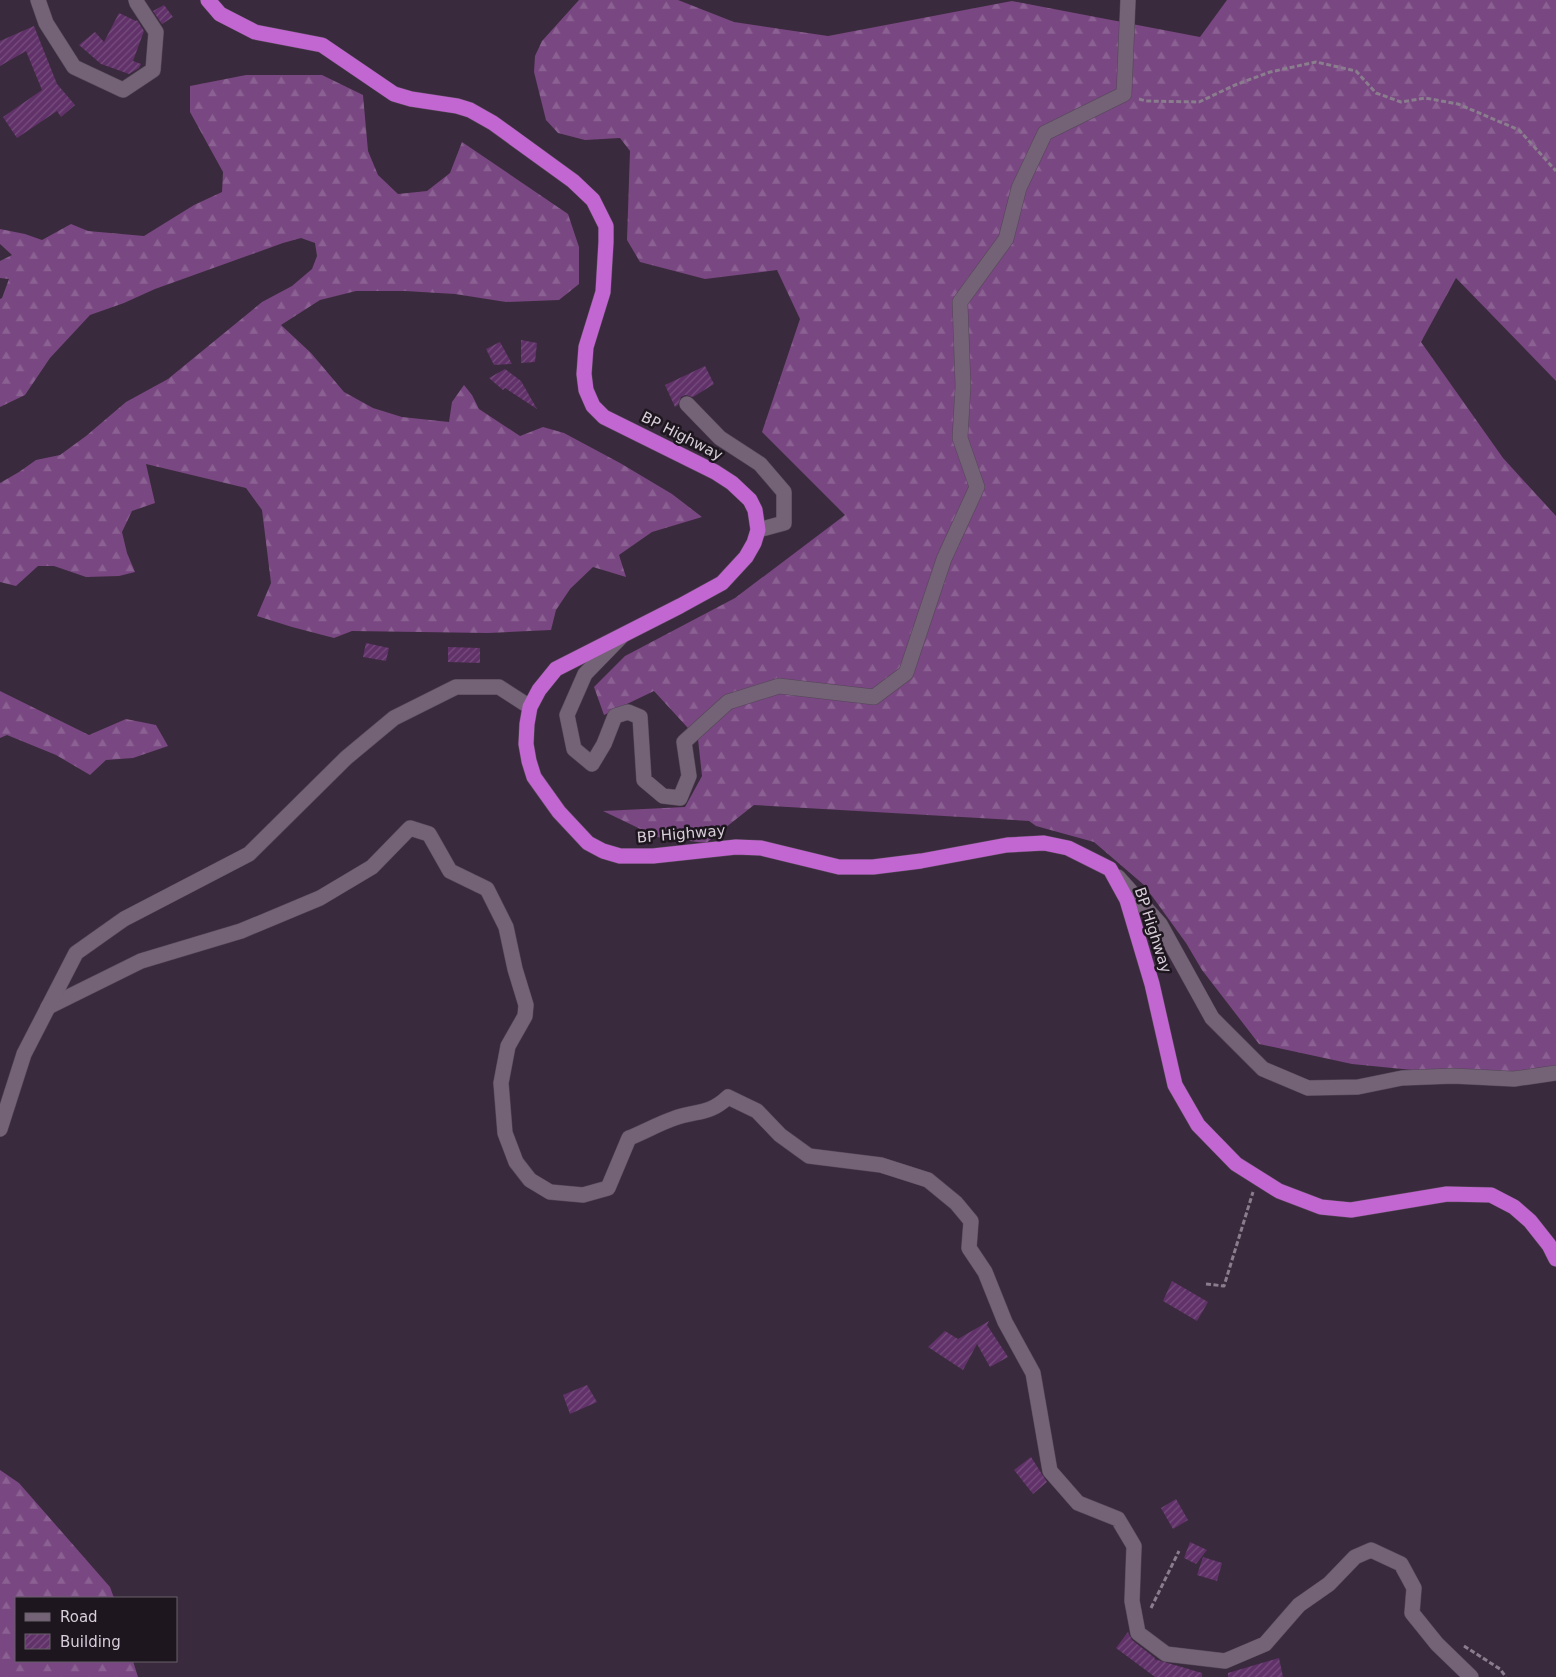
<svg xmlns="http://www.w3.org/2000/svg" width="1556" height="1677" font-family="'DejaVu Sans',sans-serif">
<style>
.forest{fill:url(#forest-firs)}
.building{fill:url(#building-hatch)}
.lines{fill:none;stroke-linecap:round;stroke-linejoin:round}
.minor-casing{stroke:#544757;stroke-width:16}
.highway-casing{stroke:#544757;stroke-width:16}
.path{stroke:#8a7d8d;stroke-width:3;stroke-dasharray:5 2.5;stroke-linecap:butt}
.minor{stroke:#746277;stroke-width:15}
.highway{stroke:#c266d1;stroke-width:15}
.labels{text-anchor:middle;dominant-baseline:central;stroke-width:5;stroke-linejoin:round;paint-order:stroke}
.street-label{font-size:15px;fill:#d8ceda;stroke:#1d161e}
</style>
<defs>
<pattern id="forest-firs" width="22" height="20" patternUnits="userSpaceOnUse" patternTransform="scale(1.25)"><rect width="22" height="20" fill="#794781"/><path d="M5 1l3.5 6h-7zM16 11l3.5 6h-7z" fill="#8b6092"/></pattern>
<pattern id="building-hatch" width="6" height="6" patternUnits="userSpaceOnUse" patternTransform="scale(1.25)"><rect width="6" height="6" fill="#613169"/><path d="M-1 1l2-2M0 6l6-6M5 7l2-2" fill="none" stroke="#774e7e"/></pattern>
</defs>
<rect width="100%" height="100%" fill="#3a2a3d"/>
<g class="forest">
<path d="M579,0H678L734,22L828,36L1012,1L1200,37L1227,0H1556V381L1456,278L1421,342L1503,458L1556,516V1072L1493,1078L1352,1064L1259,1044L1202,970L1186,943L1144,885L1094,842L1036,826L1029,821L754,805L706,843L657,837L603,811L685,807L702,776L698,739L654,691L604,715L594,687L625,656L735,598L845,515L762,432L800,319L777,270L705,279L640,262L627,240L630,151L620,138L585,140L558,133L546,120L534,72L535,56L542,41Z"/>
<path d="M246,75H322L363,95L368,151L378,175L398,194L427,191L450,173L462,142L568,214L579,247V284L559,300L506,302L455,294L405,291H356L320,300L281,325L311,353L344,392L373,408L402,417L449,422L452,402L464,385L472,395L479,409L520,436L543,427L564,433L620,463L672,494L702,517L652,532L619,555L626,577L593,567L570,589L556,610L551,630L488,633L352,631L334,638L292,627L257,616L271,583L262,510L246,488L146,464L155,503L132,511L122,532L127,553L135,572L119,576L86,577L54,566H38L16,586L0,582V483L19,472L36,460L60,455L86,436L126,402L168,379L262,302L292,286L312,269L317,256L315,243L301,238L283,243L155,289L124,303L90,315L50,358L25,395L0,407V299L2,298L9,279L0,278V261L12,255L0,244V229L25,234L42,240L71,224L88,231L144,236L194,205L222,192L223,172L190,112V86Z"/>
<path d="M0,691L89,735L126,719L156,725L168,746L133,758L106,760L90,775L56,755L7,735L0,738Z"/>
<path d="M0,1470L19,1483L110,1587L114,1598H16V1661H133L138,1677H0Z"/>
</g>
<g class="building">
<path d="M164,5L173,17L162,24L153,11Z"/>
<path d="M119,13L136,21L137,20L144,31L133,61L141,64L139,68L129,74L101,64L79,45L95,32L104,42Z"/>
<path d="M34,26L57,84L75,105L61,117L57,111L17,138L3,117L42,90L26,51L0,66V41Z"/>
<path d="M521,340L537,343L535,362L521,363Z"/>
<path d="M500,342L512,364L494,365L486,349Z"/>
<path d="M705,366L714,384L693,397L685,395L681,397L678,405L675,407L665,385Z"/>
<path d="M505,369L521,381L537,409L505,388L503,390L489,378Z"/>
<path d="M366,643L389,648L386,661L363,657Z"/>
<path d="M448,647L480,648V663L448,662Z"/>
<path d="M1172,1281L1208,1302L1197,1321L1163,1301Z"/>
<path d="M989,1321L987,1325L1008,1357L990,1367L977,1344L963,1370L928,1347L945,1331L958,1339Z"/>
<path d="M587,1385L597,1402L570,1414L563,1395Z"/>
<path d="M1031,1457L1047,1482L1033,1494L1014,1470Z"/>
<path d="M1176,1499L1188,1520L1173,1529L1161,1508Z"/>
<path d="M1190,1542L1207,1550L1196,1564L1184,1558Z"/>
<path d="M1203,1557L1222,1563L1217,1581L1197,1575Z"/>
<path d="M1128,1632L1132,1640L1155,1658L1154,1659L1202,1673V1677H1155L1116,1648Z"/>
<path d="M1279,1658L1283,1677H1228V1673Z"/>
</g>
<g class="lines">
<defs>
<g id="minor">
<path d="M38,0L46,23L74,67L123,90L153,70L156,32L137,3L136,0"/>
<path d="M687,404L720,438L760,464L784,492V523L758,530"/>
<path d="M621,637L585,674L567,715L574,749L592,764L604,744L615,716L628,712L640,717L644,780L663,796L680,798L689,776L684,742L728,702L779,686L874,697L906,673L944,559L977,487L960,438L963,386L960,302L1006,239L1019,188L1045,133L1124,94L1128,0"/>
<path d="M1118,877L1160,924L1212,1018L1263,1069L1308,1088L1358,1087L1402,1078L1453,1076L1514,1079L1556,1073"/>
<path d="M48,1007L141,961L241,931L320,898L372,867L410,828L429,834L450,871L487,889L506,927L515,969L526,1005L525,1016L508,1046L501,1083L505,1133L516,1162L530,1180L550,1192L583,1195L608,1188L629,1138C644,1132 660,1123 675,1118C698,1110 709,1115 728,1097L757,1111L780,1135L809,1156L881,1165L928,1180L956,1203L971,1221L969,1248L985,1272L1005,1322L1033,1373L1050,1471L1078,1503L1118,1519L1134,1546L1132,1601L1138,1633L1166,1654L1225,1661L1265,1644L1299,1605L1329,1584L1355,1557L1371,1550L1401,1564L1414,1588L1412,1613L1437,1644L1471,1677"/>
<path d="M0,1129L24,1054L76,953L124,919L249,854L346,758L394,718L456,687H499L530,707"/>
</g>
<path id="highway" d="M208,0L220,14L255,32L322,45L394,94L411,99L457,106L470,110L493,123L573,181L593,200L606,226V242L603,292L586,347L584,374L586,390L593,406L604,417L715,472L732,483L750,500L755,510L758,530L754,543L746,557L722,583L680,606L556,669L539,690L530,707L527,724L526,744L529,761L534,777L559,812L588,843L603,851L620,856H653L736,847L761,848L839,867H873L921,861L1007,845L1044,843L1068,848L1110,869L1127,900L1152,984L1175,1085L1198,1125L1236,1164L1279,1191L1321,1207L1351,1210L1447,1194L1491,1195L1514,1207L1530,1221L1549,1245L1556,1259"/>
</defs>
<use href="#minor" class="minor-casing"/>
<use href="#highway" class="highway-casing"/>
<g class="path">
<path d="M1139,99L1146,101L1199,102L1235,85L1270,72L1316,62L1356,71L1376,93L1401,102L1425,98L1458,104L1519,130L1556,171"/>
<path d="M1206,1284L1224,1286L1253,1192"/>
<path d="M1151,1608L1179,1551"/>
<path d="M1464,1646L1500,1669L1506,1677"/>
</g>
<use href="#minor" class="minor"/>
<use href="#highway" class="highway"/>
</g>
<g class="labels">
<g class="street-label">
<text transform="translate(682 436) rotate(27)">BP Highway</text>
<text transform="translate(681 834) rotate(-5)">BP Highway</text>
<text transform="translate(1153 930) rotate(72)">BP Highway</text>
</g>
</g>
<rect x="15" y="1597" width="162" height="65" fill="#1d161e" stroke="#686069"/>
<rect x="25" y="1613" width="25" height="8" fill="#746277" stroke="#686069"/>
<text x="60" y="1622" font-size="15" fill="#d8ceda">Road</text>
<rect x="25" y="1634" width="25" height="15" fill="url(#building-hatch)" stroke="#686069"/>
<text x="60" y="1647" font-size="15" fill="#d8ceda">Building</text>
</svg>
